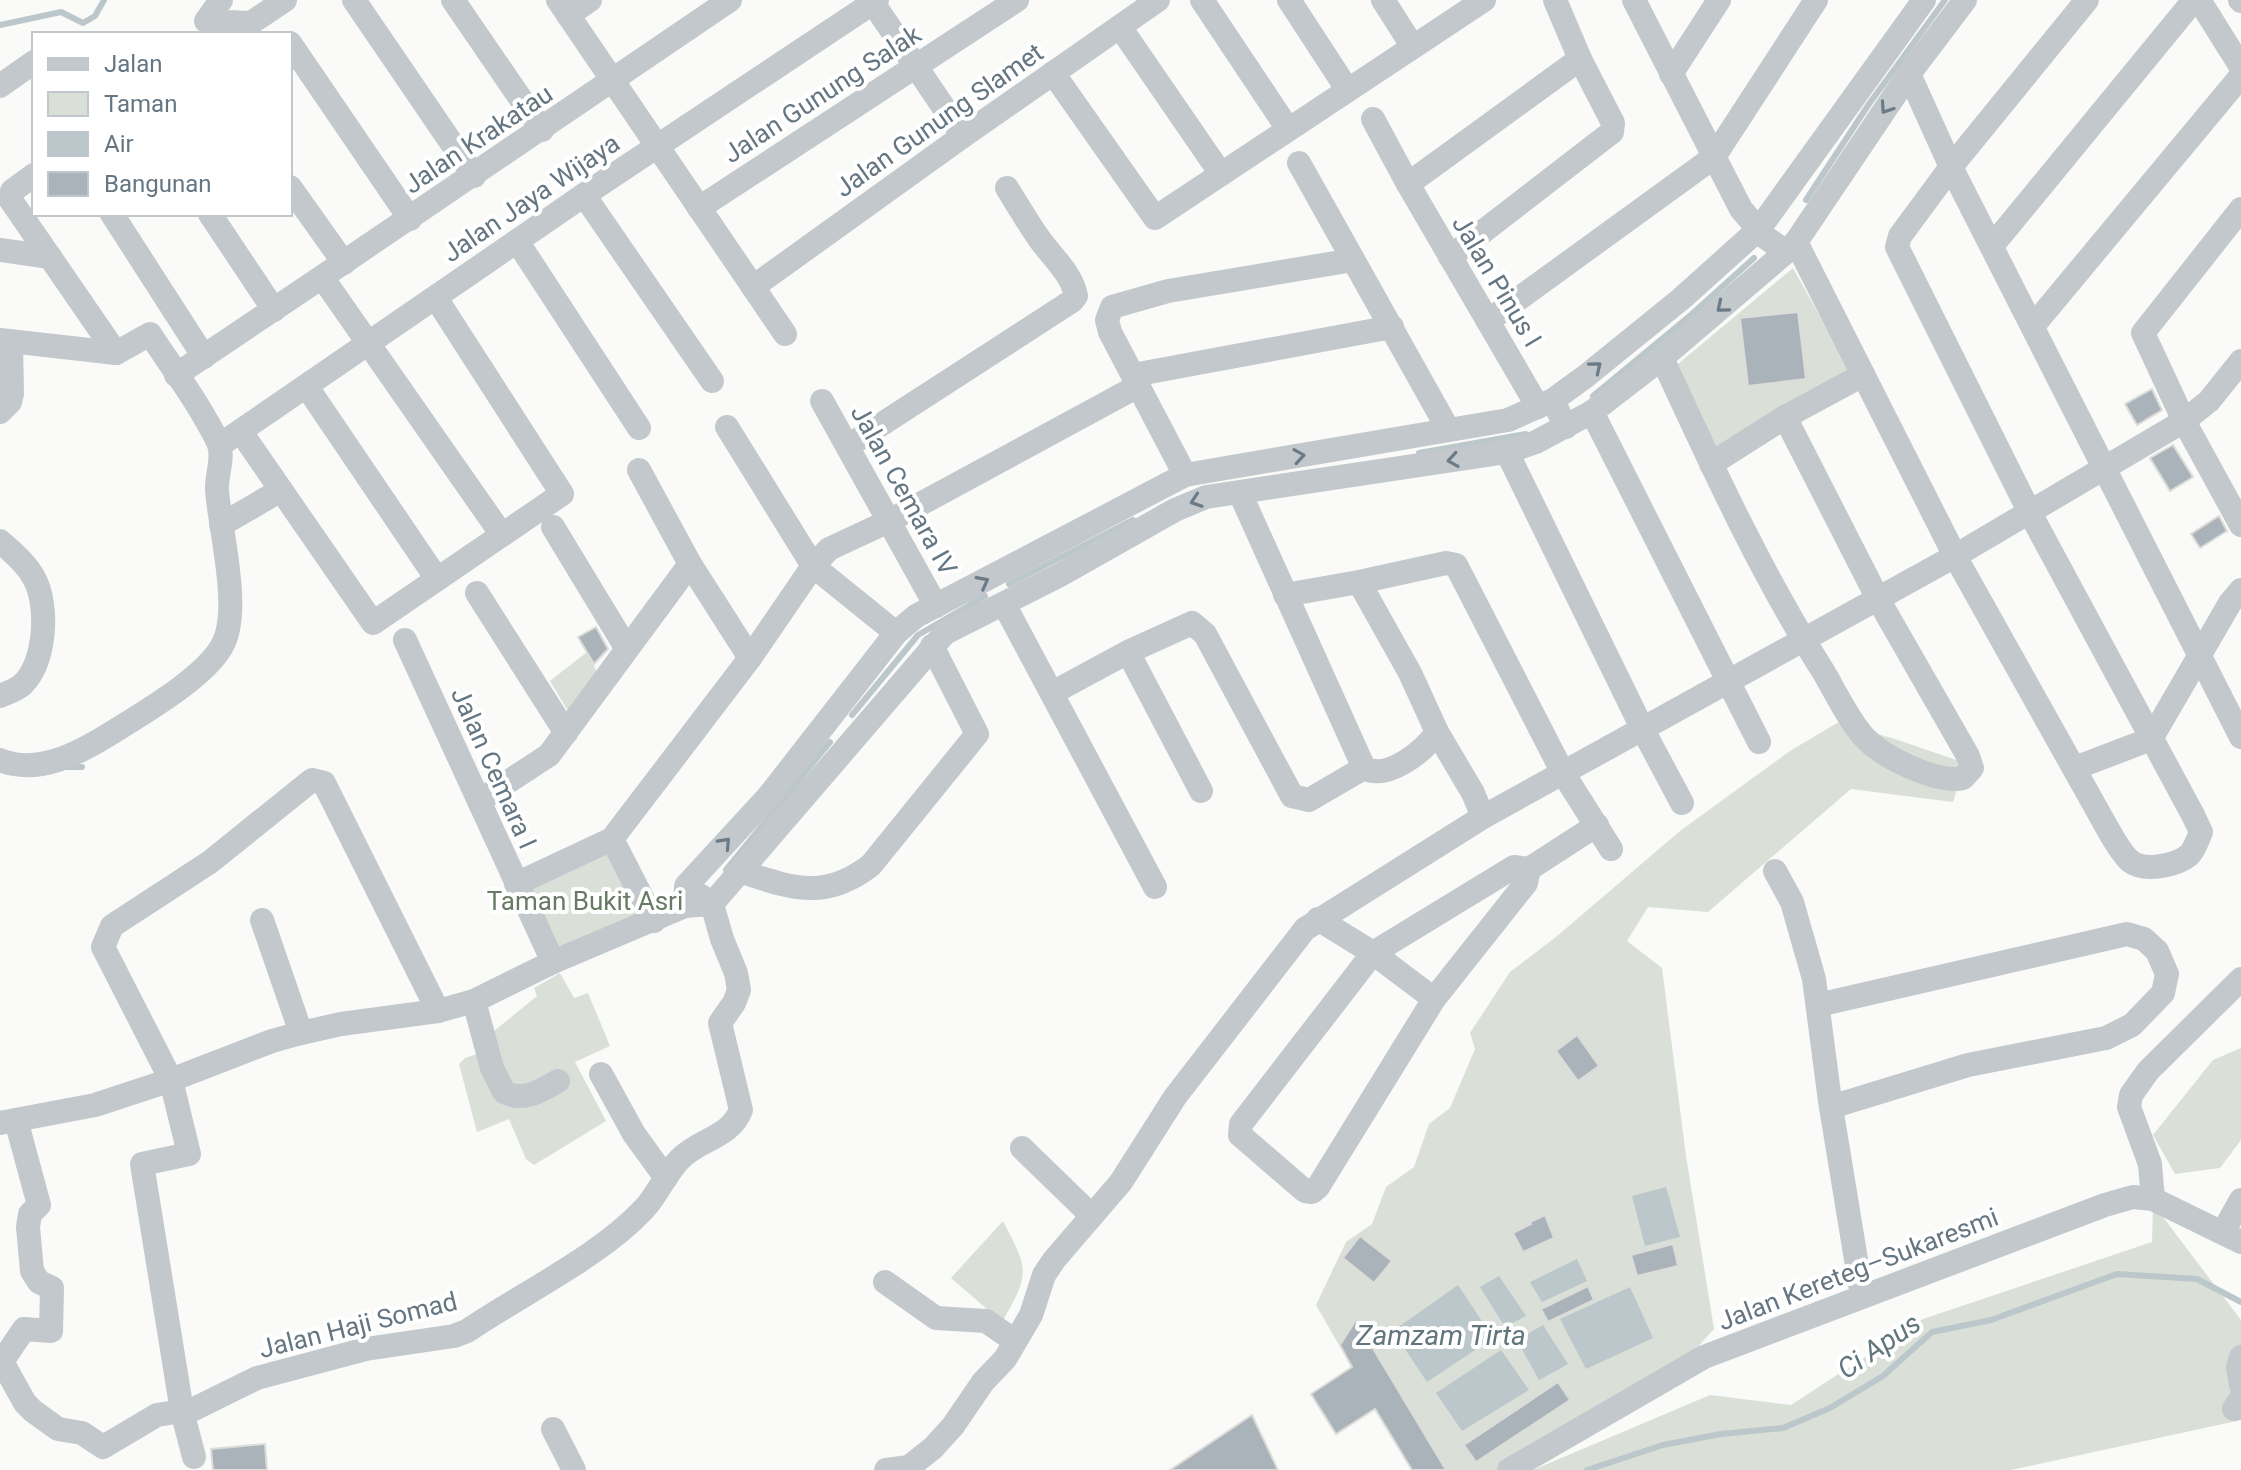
<svg xmlns="http://www.w3.org/2000/svg" width="2241" height="1470" font-family="Roboto,sans-serif">
<style>
.green{fill:#dadfd7}
.water{fill:#bbc7cb}
.lines{fill:none;stroke-linecap:round;stroke-linejoin:round}
.stream{stroke:#bbc7cb;stroke-width:6}
.building{fill:#aab3b9;stroke:#dcdcda;stroke-width:2}
.minor{stroke:#c3c8cc;stroke-width:24}
.minor-bridge{stroke:#c3c8cc;stroke-width:24}
.oneway{stroke:#6a7a87}
.labels{text-anchor:middle;dominant-baseline:central;stroke-width:8;stroke-linejoin:round;paint-order:stroke}
.street-label{font-size:26px;fill:#657683;stroke:#fff}
.park-label{font-size:26px;fill:#687a64;stroke:#fff}
.water-label{font-size:28px;font-style:italic;fill:#60757c;stroke:#fff}
</style>
<rect width="100%" height="100%" fill="#fafaf8"/>
<g class="green">
<path d="M1793,268L1851,372L1713,454L1672,369Z"/>
<path d="M587,652L599,676L568,711L550,681Z"/>
<path d="M1837,723L1892,738L1965,763L1953,802L1851,789L1708,912L1648,907L1627,941L1662,968L1686,1156L1714,1329L1671,1376L1510,1470H1411L1316,1305L1346,1242L1372,1224L1386,1187L1414,1167L1429,1124L1450,1108L1475,1049L1470,1033L1510,972L1556,937L1680,831L1790,751Z"/>
<path d="M612,839L654,921L553,962L516,884Z"/>
<path d="M560,973L574,998L588,993L610,1046L575,1062L606,1121L534,1165L526,1159L509,1119L477,1132L459,1064L465,1058L489,1050L488,1036L537,996L534,988Z"/>
<path d="M2241,1048V1140L2220,1168L2175,1174L2153,1135L2213,1060Z"/>
<path d="M2153,1204L2241,1320V1420L2011,1470H1533L1710,1395L1791,1405L1923,1319L2152,1242Z"/>
<path d="M1003,1221C1029,1271 1030,1273 1002,1322L951,1278Z"/>
</g>
<g class="water">
<path d="M1666,1187L1680,1237L1645,1246L1632,1196Z"/>
<path d="M1577,1259L1587,1281L1542,1302L1530,1282Z"/>
<path d="M1499,1276L1526,1316L1505,1327L1480,1287Z"/>
<path d="M1458,1285L1493,1338L1427,1382L1393,1331Z"/>
<path d="M1630,1287L1653,1338L1586,1369L1560,1319Z"/>
<path d="M1543,1325L1568,1364L1539,1380L1517,1340Z"/>
<path d="M1501,1350L1529,1390L1462,1431L1436,1393Z"/>
</g>
<g class="lines">
<g class="stream">
<path d="M0,25L61,12L83,23L95,16L104,0"/>
<path d="M1806,200L1869,104L1945,0"/>
<path d="M1593,396L1692,314L1754,258"/>
<path d="M1419,453L1526,434"/>
<path d="M1009,584L1133,520"/>
<path d="M852,715L918,635L985,596"/>
<path d="M66,767H82"/>
<path d="M726,870L830,742"/>
<path d="M1587,1470L1663,1445L1721,1434L1783,1428L1830,1408L1883,1376L1932,1332L1991,1320L2117,1274L2197,1279L2241,1302"/>
</g>
</g>
<g class="building">
<path d="M1798,312L1806,379L1748,386L1740,318Z"/>
<path d="M2152,389L2162,410L2137,425L2125,404Z"/>
<path d="M2173,445L2193,477L2170,491L2150,458Z"/>
<path d="M2219,516L2227,531L2200,548L2191,534Z"/>
<path d="M596,627L608,649L594,664L578,637Z"/>
<path d="M1577,1035L1599,1066L1578,1081L1556,1051Z"/>
<path d="M1545,1215L1554,1238L1523,1252L1513,1233L1531,1224L1530,1222Z"/>
<path d="M1360,1236L1392,1261L1374,1283L1343,1258Z"/>
<path d="M1673,1244L1678,1266L1637,1276L1631,1255Z"/>
<path d="M1588,1286L1594,1300L1548,1322L1541,1309Z"/>
<path d="M1356,1320L1446,1470H1412L1375,1409L1336,1434L1311,1394L1352,1367L1340,1345Z"/>
<path d="M1558,1382L1570,1400L1476,1462L1464,1445Z"/>
<path d="M1252,1415L1278,1470H1170Z"/>
<path d="M265,1444L267,1470H213L211,1449Z"/>
</g>
<g class="lines">
<g class="minor">
<path d="M221,0L206,21L249,23"/>
<path d="M354,0L474,176"/>
<path d="M453,0L542,130"/>
<path d="M558,0L785,334"/>
<path d="M871,0L963,136"/>
<path d="M1202,0L1288,129"/>
<path d="M1289,0L1347,89"/>
<path d="M1383,0L1413,47"/>
<path d="M1634,0L1741,209L1765,237L1786,252"/>
<path d="M2199,0L2241,67"/>
<path d="M2240,0L2241,1"/>
<path d="M568,15L590,0"/>
<path d="M1120,27L1221,174"/>
<path d="M236,33L285,0"/>
<path d="M290,43L410,219"/>
<path d="M1053,73L1155,218L1484,0"/>
<path d="M1671,74L1719,0"/>
<path d="M1909,74L1951,167L2241,737"/>
<path d="M0,86L34,62"/>
<path d="M1373,119L1408,184L1538,407"/>
<path d="M1299,163L1448,429"/>
<path d="M34,175L12,191L10,199L116,353"/>
<path d="M1408,184L1580,59"/>
<path d="M290,187L344,263"/>
<path d="M584,195L712,381"/>
<path d="M699,208L1017,0"/>
<path d="M2241,209L2143,333L2184,421L2241,525"/>
<path d="M112,214L204,357"/>
<path d="M210,214L274,310"/>
<path d="M517,241L639,428"/>
<path d="M1796,242L1955,556L2105,824C2112,836 2120,852 2130,861C2144,872 2176,866 2189,855C2195,849 2198,839 2201,832L2193,815L2030,513L1897,247L1900,236L1951,167L2087,0"/>
<path d="M1992,246L2194,0"/>
<path d="M0,250L50,257"/>
<path d="M1450,257L1612,132L1613,123L1580,59L1555,0"/>
<path d="M753,287L963,136L1158,0"/>
<path d="M1488,321L1714,157L1816,0"/>
<path d="M2033,326L2241,76"/>
<path d="M0,340L116,353L150,334C173,369 200,405 218,442C225,456 216,475 217,490C220,531 242,611 222,646C205,677 145,712 113,732C81,752 39,776 0,760"/>
<path d="M1662,358C1711,464 1760,572 1823,671C1835,691 1849,721 1865,738C1883,757 1937,784 1963,778L1972,768L1968,756L1878,599L1785,417"/>
<path d="M176,375L322,277"/>
<path d="M1133,375L1392,327"/>
<path d="M307,387L437,579"/>
<path d="M822,401L936,606"/>
<path d="M0,412L10,402L12,394L11,342"/>
<path d="M1592,412L1759,742"/>
<path d="M727,427L813,566L829,549L889,521L1138,386"/>
<path d="M241,432L373,623L562,494L436,298"/>
<path d="M220,445L584,195L877,0"/>
<path d="M848,446L1072,301L1076,296C1072,273 1050,255 1038,237C1027,221 1017,204 1007,188"/>
<path d="M1507,452L1642,728L1682,803"/>
<path d="M1711,464L1785,417L1863,375"/>
<path d="M639,470L690,564L750,658"/>
<path d="M1185,475L1110,332L1107,320L1112,307L1168,291L1353,260"/>
<path d="M1240,493L1364,768"/>
<path d="M221,525L281,490"/>
<path d="M553,527L627,649"/>
<path d="M502,535L322,277L730,0"/>
<path d="M0,541C12,552 26,563 34,578C49,605 46,662 22,685C16,690 7,693 0,696"/>
<path d="M477,593L566,733"/>
<path d="M1285,595L1359,582L1446,563L1456,565L1563,773L1611,849"/>
<path d="M1004,604L1155,887"/>
<path d="M405,640L553,962"/>
<path d="M1128,652L1201,791"/>
<path d="M1052,693L1128,652L1192,623L1205,634L1292,796L1309,800L1364,768C1387,781 1425,751 1437,732L1410,673L1359,582"/>
<path d="M1437,732L1473,793L1483,817"/>
<path d="M2075,768L2151,739L2230,603L2241,590"/>
<path d="M479,801L549,755L690,564"/>
<path d="M612,839L654,921"/>
<path d="M1775,871L1792,902L1814,979L1830,1101L1862,1296"/>
<path d="M742,872C792,888 825,901 871,865L977,734L932,646"/>
<path d="M516,884L612,839L750,658L813,566L896,633"/>
<path d="M685,906L686,886L768,797L896,633L916,616L1185,475L1508,420L1553,400L1586,376L1681,299L1759,229L1924,0"/>
<path d="M1318,919L1373,953L1241,1124L1240,1135L1305,1191L1312,1192L1318,1187L1434,999L1373,953L1514,867L1529,869L1597,825"/>
<path d="M262,920L301,1033"/>
<path d="M1434,999L1526,883L1529,869"/>
<path d="M474,1001L492,1068L504,1092C523,1102 541,1091 558,1081"/>
<path d="M1818,1005L2127,934L2144,939L2157,951L2167,974L2163,993L2132,1025L2106,1038L1968,1065L1831,1107"/>
<path d="M601,1074L634,1134L666,1178"/>
<path d="M0,1123L95,1105L171,1080L272,1041L301,1033L341,1024L438,1011L474,1001L553,962L685,906L712,904L945,633L1060,575L1175,510L1206,497L1507,452L1536,442L1592,412L1662,358L1786,252L1796,242L1909,74L1965,0"/>
<path d="M1022,1148L1091,1215"/>
<path d="M2153,1199L2150,1164L2129,1107L2131,1095L2148,1071L2241,979"/>
<path d="M2223,1232L2241,1200"/>
<path d="M885,1282L936,1318L986,1321L1015,1341"/>
<path d="M2241,1357L2238,1367L2241,1385"/>
<path d="M0,1358L25,1403L33,1411L58,1429L82,1433L103,1447L157,1415L194,1409L257,1378L366,1349L454,1336L467,1331C523,1293 599,1257 644,1209C658,1194 666,1173 680,1159C699,1139 730,1138 741,1110L720,1023L734,1003L739,990L736,973L722,939L712,904L701,896"/>
<path d="M3,1360L24,1329L51,1331L52,1288L39,1282L32,1271L28,1227L30,1214L39,1205L16,1120"/>
<path d="M2234,1409L2241,1398"/>
<path d="M553,1429L574,1470"/>
<path d="M194,1457L182,1411L142,1164L189,1154L171,1080L103,947L112,926L210,862L312,780L324,783L438,1011"/>
<path d="M886,1470L909,1467L933,1448L953,1426L983,1382L1005,1359L1031,1315L1044,1275L1054,1260L1121,1182L1175,1097L1305,929L1483,817L1955,556L2184,421L2209,401L2241,361"/>
<path d="M1509,1470L1704,1357L2105,1205L2133,1197L2153,1199L2241,1242"/>
</g>
<path class="minor-bridge" d="M1557,409L1566,427"/>
</g>
<defs><path id="oneway-chevron" d="M-2-3.5L2.5 0L-2 3.5" fill="none" stroke-width="1.6" stroke-linecap="round" stroke-linejoin="round" transform="scale(2)"/></defs>
<g class="oneway">
<use href="#oneway-chevron" transform="translate(1886 108) rotate(124)"/>
<use href="#oneway-chevron" transform="translate(1722 307) rotate(140)"/>
<use href="#oneway-chevron" transform="translate(1596 367) rotate(-39)"/>
<use href="#oneway-chevron" transform="translate(1299 456) rotate(-9)"/>
<use href="#oneway-chevron" transform="translate(1453 460) rotate(171)"/>
<use href="#oneway-chevron" transform="translate(1196 501) rotate(161)"/>
<use href="#oneway-chevron" transform="translate(983 582) rotate(-28)"/>
<use href="#oneway-chevron" transform="translate(725 843) rotate(-47)"/>
</g>
<g class="labels">
<g class="street-label">
<text transform="translate(822 94) rotate(-33)">Jalan Gunung Salak</text>
<text transform="translate(939 120) rotate(-35)">Jalan Gunung Slamet</text>
<text transform="translate(478 139) rotate(-34)">Jalan Krakatau</text>
<text transform="translate(531 198) rotate(-34)">Jalan Jaya Wijaya</text>
<text transform="translate(1497 281) rotate(59)">Jalan Pinus I</text>
<text transform="translate(904 490) rotate(61)">Jalan Cemara IV</text>
<text transform="translate(494 768) rotate(66)">Jalan Cemara I</text>
<text transform="translate(1858 1269) rotate(-21)">Jalan Kereteg–Sukaresmi</text>
<text transform="translate(358 1325) rotate(-14)">Jalan Haji Somad</text>
</g>
<g class="park-label">
<text x="585" y="901">Taman Bukit Asri</text>
</g>
<g class="water-label">
<text x="1441" y="1335">Zamzam Tirta</text>
<text transform="translate(1879 1346) rotate(-34)">Ci Apus</text>
</g>
</g>
<rect x="32" y="32" width="260" height="184" fill="#ffffff" stroke="#c1c8cd" stroke-width="2"/>
<rect x="48" y="58" width="40" height="12" fill="#c3c8cc" stroke="#c1c8cd" stroke-width="2"/>
<text x="104" y="72" font-size="24" fill="#657683">Jalan</text>
<rect x="48" y="92" width="40" height="24" fill="#dadfd7" stroke="#c1c8cd" stroke-width="2"/>
<text x="104" y="112" font-size="24" fill="#657683">Taman</text>
<rect x="48" y="132" width="40" height="24" fill="#bbc7cb" stroke="#c1c8cd" stroke-width="2"/>
<text x="104" y="152" font-size="24" fill="#657683">Air</text>
<rect x="48" y="172" width="40" height="24" fill="#aab3b9" stroke="#c1c8cd" stroke-width="2"/>
<text x="104" y="192" font-size="24" fill="#657683">Bangunan</text>
</svg>
